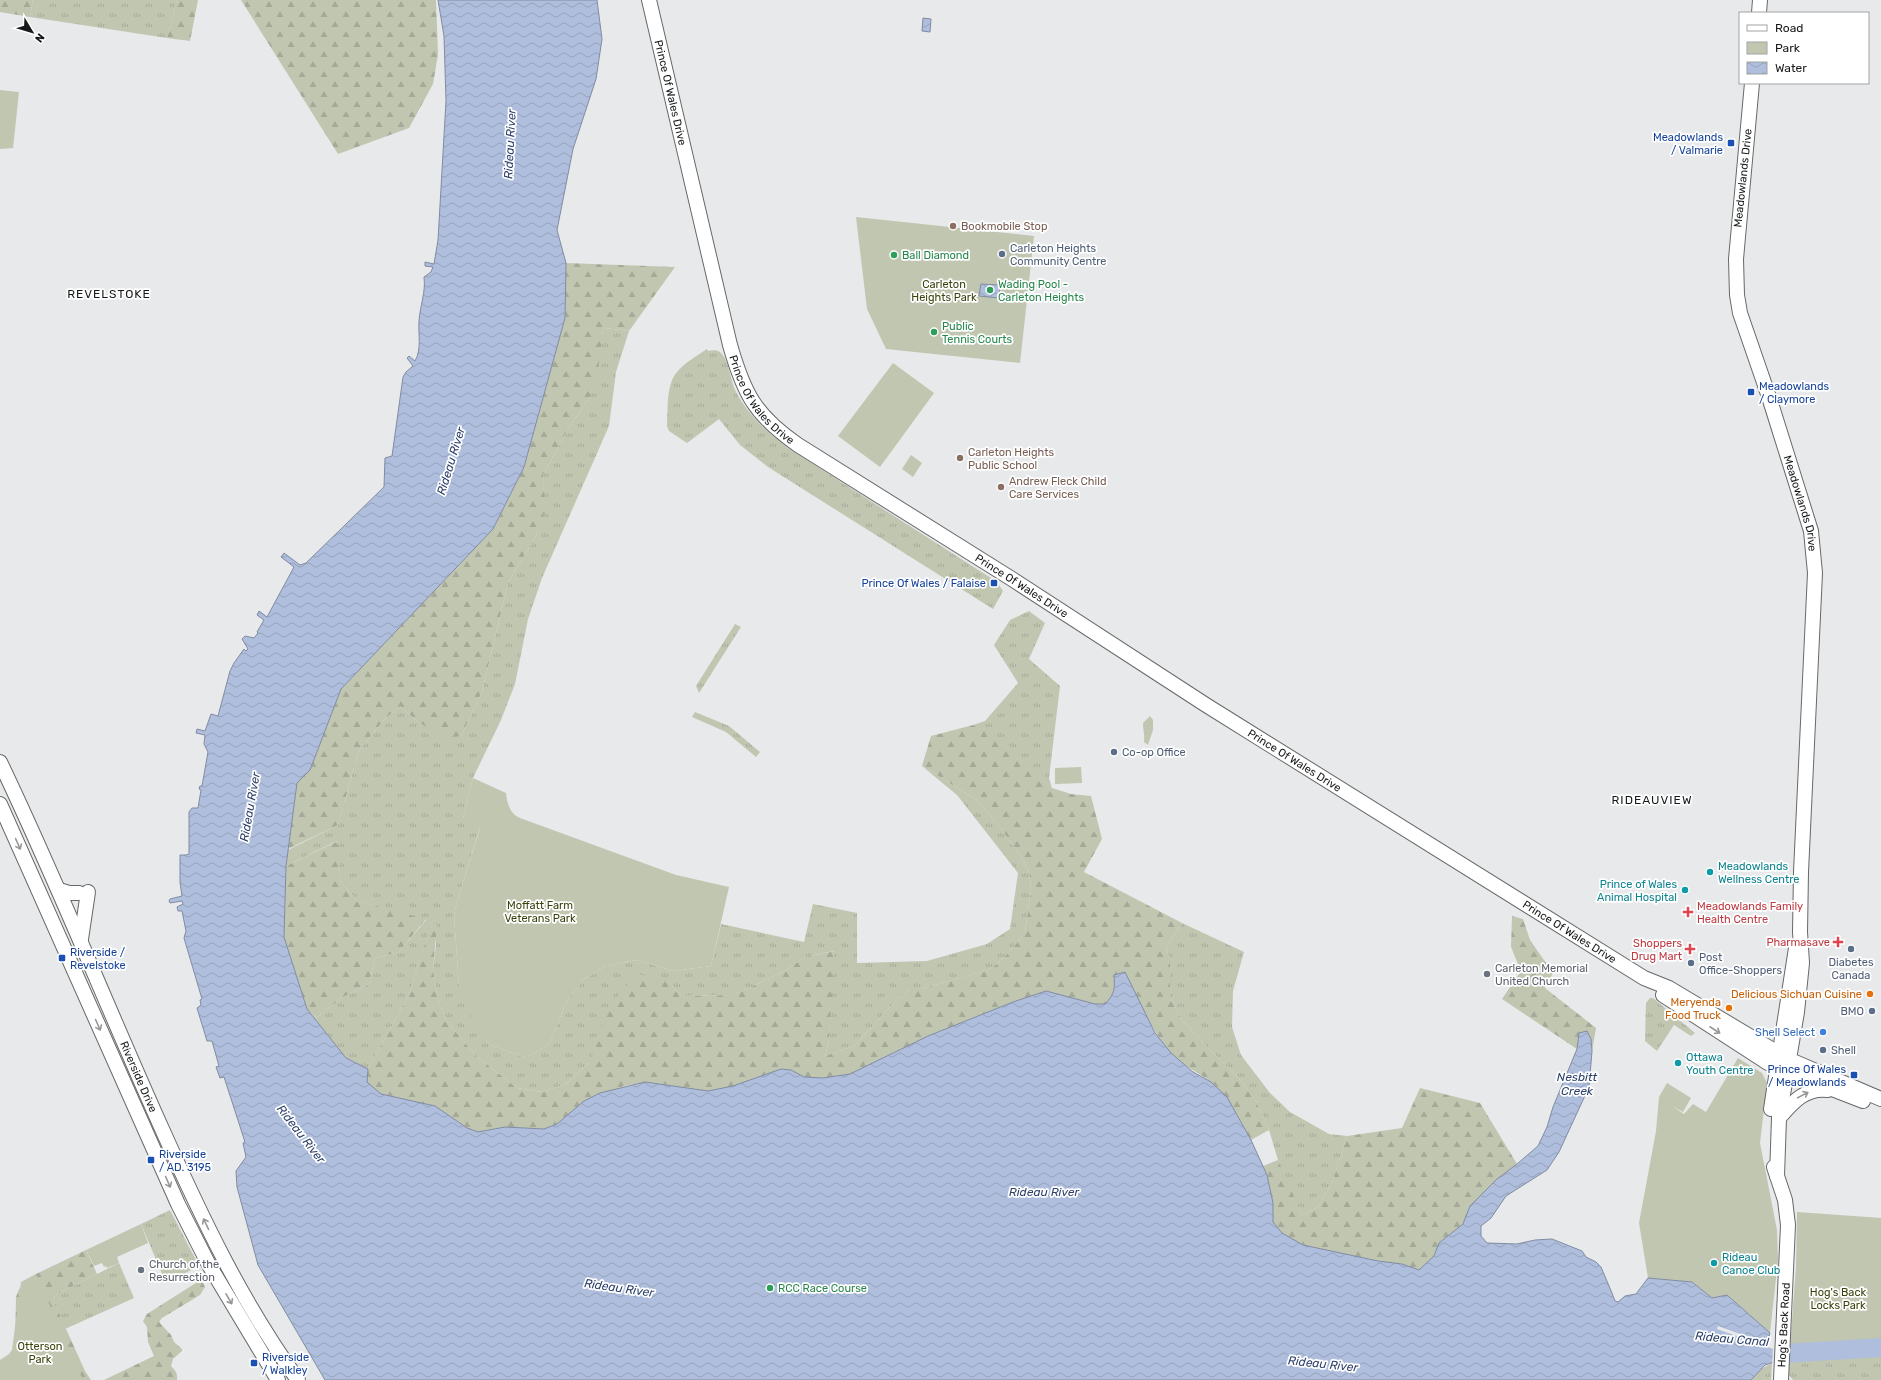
<svg xmlns="http://www.w3.org/2000/svg" width="1881" height="1380" font-family="Rubik,sans-serif">
<style>
.grass{fill:url(#grass-tufts)}
.forest{fill:url(#forest-firs)}
.green{fill:#c1c6b0}
.water{fill:url(#water-waves);stroke:#818ca2}
.pier{fill:#e7e9eb}
.lines{fill:none;stroke-linecap:round;stroke-linejoin:round}
.canal{stroke:#aebedc;stroke-width:8}
.major-casing{stroke:#666869;stroke-width:16}
.major{stroke:#fff;stroke-width:14}
.oneway{stroke:#979798}
.transit-dot{fill:#1a4fb4;stroke:#fff;stroke-width:1.5}
.education-dot{fill:#8d6e63;stroke:#fff;stroke-width:1.5}
.service-dot{fill:#5c6f8a;stroke:#fff;stroke-width:1.5}
.leisure-dot{fill:#2e9e5b;stroke:#fff;stroke-width:1.5}
.culture-dot{fill:#0f9aa8;stroke:#fff;stroke-width:1.5}
.health-dot{fill:#e0444e;stroke:#fff;stroke-width:1.5}
.worship-dot{fill:#6b7280;stroke:#fff;stroke-width:1.5}
.food-dot{fill:#e8710a;stroke:#fff;stroke-width:1.5}
.shop-dot{fill:#3f7fe0;stroke:#fff;stroke-width:1.5}
.labels{text-anchor:middle;dominant-baseline:central;stroke-width:3.5;stroke-linejoin:round;paint-order:stroke}
.street-label{font-size:11px;fill:#171819;stroke:#fff}
.transit-label{font-size:11px;fill:#164399;stroke:#fff;text-anchor:start}
.education-label{font-size:11px;fill:#785e54;stroke:#fff;text-anchor:start}
.service-label{font-size:11px;fill:#4e5e75;stroke:#fff;text-anchor:start}
.leisure-label{font-size:11px;fill:#27864d;stroke:#fff;text-anchor:start}
.park-label{font-size:11px;fill:#3a420b;stroke:#fff}
.culture-label{font-size:11px;fill:#0d838f;stroke:#fff;text-anchor:start}
.health-label{font-size:11px;fill:#be3a42;stroke:#fff;text-anchor:end}
.worship-label{font-size:11px;fill:#5b616d;stroke:#fff;text-anchor:start}
.food-label{font-size:11px;fill:#c56008;stroke:#fff;text-anchor:end}
.shop-label{font-size:11px;fill:#366cbe;stroke:#fff;text-anchor:end}
.water-label{font-size:12px;font-style:italic;fill:#2d416b;stroke:#fff}
.neighbourhood-label{font-size:12px;letter-spacing:1px;fill:#171819;stroke:#fff}
</style>
<defs>
<pattern id="grass-tufts" width="24" height="20" patternUnits="userSpaceOnUse"><rect width="24" height="20" fill="#c1c6b0"/><path d="M3 7l-1-3M5 7V3M7 7l1-3M15 17l-1-3M17 17v-4M19 17l1-3" fill="none" stroke="#a5a997"/></pattern>
<pattern id="forest-firs" width="22" height="20" patternUnits="userSpaceOnUse"><rect width="22" height="20" fill="#c1c6b0"/><path d="M5 1l3.5 6h-7zM16 11l3.5 6h-7z" fill="#a5a997"/></pattern>
<pattern id="water-waves" width="16" height="10" patternUnits="userSpaceOnUse"><rect width="16" height="10" fill="#aebedc"/><path d="M0 5q4-4 8 0t8 0" fill="none" stroke="#95a3bc"/></pattern>
</defs>
<rect width="100%" height="100%" fill="#e7e9eb"/>
<g class="grass">
<path d="M33,0H177L167,38L30,17Z"/>
<path d="M605,328L629,331L616,372L609,426L542,578L528,619L515,684L501,720L473,778L463,818L480,827L457,902L454,915L459,987L489,1044L523,1057L536,1053L550,1042L567,1001L584,979L604,967L636,960L674,971L711,966L721,924L804,942L813,904L857,913V963L927,961L987,944L1010,929L1018,873L957,795L922,766L977,800L999,826L1021,856L1029,872L1031,889L1025,932L1013,948L997,964L988,970L921,989H909L892,1005L854,1046L825,1056L829,1040L834,951L805,957L785,971L733,995L680,996L669,982L590,1062L566,1084L542,1092L517,1088L476,1056L446,1020L438,1000L433,970L436,944L433,919L409,995L368,1069L346,1058L307,1009L316,1018L343,997L369,984L375,958L399,952L426,920L357,901L339,879L337,841L286,866L288,850L338,825L359,750L385,719L400,706L417,721L461,736L482,692L508,583L536,536L544,511L543,475L568,429L589,398L603,329Z"/>
<path d="M707,349L708,351C713,350 718,349 722,354C730,364 730,380 736,392C748,415 768,433 788,448L994,580V581L999,585L1003,591L993,609L768,467L740,445L719,419L687,443L669,431L667,426C668,409 666,385 677,372C685,362 697,356 707,349Z"/>
<path d="M1029,611L1045,623L1029,659L1060,686L1049,778L1052,788L993,736L973,725L985,721L1018,683L994,645L1010,620Z"/>
<path d="M735,624L741,627L699,693L696,686Z"/>
<path d="M695,712L729,726L760,752L756,757L726,732L692,717Z"/>
<path d="M1182,923L1244,952L1233,991L1232,1027L1241,1055L1270,1093L1290,1112L1329,1134L1347,1136L1332,1183L1318,1207L1302,1215L1281,1170L1269,1130L1256,1101L1238,1077L1212,1052L1182,1020L1170,997V959L1166,948Z"/>
<path d="M1650,998H1653L1695,1033L1691,1036L1674,1025L1657,1051L1645,1041L1646,1003Z"/>
<path d="M170,1210L199,1266L166,1283L141,1224Z"/>
<path d="M119,1263L134,1298L65,1329L53,1300L55,1295Z"/>
<path d="M1881,1355V1380H1793L1789,1375V1361Z"/>
<path d="M1772,1363L1771,1380H1751L1761,1369Z"/>
</g>
<g class="forest">
<path d="M0,0H33L30,17L0,12Z"/>
<path d="M177,0H198L190,41L167,38Z"/>
<path d="M241,0H436L438,54L433,84L409,128L338,154Z"/>
<path d="M566,263L675,267L629,331L605,328L603,329L598,372L589,398L568,429L543,475L545,511L536,536L508,583L482,692L461,736L444,738L417,721L400,706L385,719L359,750L338,825L288,849L297,783L310,770L341,689L493,529L524,467L565,318Z"/>
<path d="M973,725L993,735L1052,788L1071,794L1091,796L1102,839L1084,872L1182,923L1166,948L1170,959V997L1182,1020L1212,1052L1238,1077L1256,1101L1269,1130L1251,1140C1239,1119 1230,1097 1211,1082C1198,1072 1181,1065 1170,1052C1150,1029 1139,999 1125,972L1114,975C1115,988 1115,995 1105,1004H1095L1046,991L1013,1002L928,1036L850,1074L823,1078L804,1077L791,1070L733,1086L708,1091L645,1082L624,1086L584,1101L557,1124L544,1129L505,1127L478,1132L467,1128L435,1106L381,1094L366,1082L368,1069L409,995L433,918L437,925L433,970L438,1000L446,1020L476,1056L517,1088L542,1092L566,1084L590,1062L607,1011L621,991L638,974L669,982L680,996L733,995L785,971L805,957L835,951L829,1040L825,1056L854,1046L892,1005L909,989H921L988,970L997,964L1013,948L1025,932L1031,889L1029,872L1021,856L999,826L977,800L922,766L931,736Z"/>
<path d="M338,841L339,879L357,901L426,919L399,952L375,958L369,984L343,997L316,1018L307,1009L284,937L286,866Z"/>
<path d="M1512,916L1523,919L1530,940L1553,973L1545,988L1596,1028L1592,1051L1591,1039L1579,1033L1577,1049L1502,999L1521,971L1511,947Z"/>
<path d="M1420,1088L1480,1103L1517,1164L1497,1179L1470,1206L1463,1224L1439,1243L1434,1256L1419,1270L1402,1264L1378,1261L1303,1245L1282,1233L1273,1222V1203L1267,1175L1263,1166L1278,1160L1302,1215L1318,1207L1332,1183L1347,1136L1402,1128Z"/>
<path d="M86,1250L97,1274L55,1295L53,1300L85,1371L91,1380H0V1360L9,1354L15,1346L16,1297L19,1289L36,1274Z"/>
<path d="M199,1281L203,1283L205,1287L200,1295L162,1318L159,1322L171,1335L174,1342L182,1349V1351L173,1359L171,1366C175,1370 178,1373 177,1380H104L154,1356L148,1342L147,1327L143,1321L147,1314Z"/>
</g>
<g class="green">
<path d="M0,90L19,92L13,148L0,149Z"/>
<path d="M856,217L1034,236L1020,363L886,349L867,309Z"/>
<path d="M893,363L934,393L880,467L838,436Z"/>
<path d="M911,455L922,463L913,477L902,469Z"/>
<path d="M1150,716L1153,720V730L1148,745L1144,742C1145,735 1143,730 1143,723Z"/>
<path d="M1081,767L1082,783L1055,784V768Z"/>
<path d="M473,778L506,793C507,803 510,814 520,818L676,875L729,887L711,966L674,971L636,960L604,967L584,979L567,1001L550,1042L536,1053L523,1057L489,1044L465,1007L459,987L454,915L457,902L480,828L463,818Z"/>
<path d="M1738,1058L1762,1073L1767,1083L1760,1143L1777,1230L1778,1260L1770,1333L1727,1295L1712,1298L1692,1282L1648,1278L1639,1223L1656,1131L1659,1097L1667,1083L1691,1098L1683,1112L1672,1106L1684,1114L1693,1104L1706,1112Z"/>
<path d="M1797,1212L1881,1218V1342L1790,1347L1796,1267Z"/>
<path d="M141,1224L148,1243L117,1257L119,1263L107,1268L106,1266L104,1267L102,1263L94,1266L86,1250Z"/>
<path d="M36,1274L83,1380H0V1361L11,1357L21,1282Z"/>
</g>
<g class="water">
<path d="M438,0H597L602,39L596,79L573,149L557,230L566,263L565,318L524,467L493,529L341,689L310,770L297,783L286,866L284,937L307,1009L346,1058L368,1069L367,1082L381,1094L435,1106L467,1128L478,1132L505,1127L544,1129L557,1124L584,1101L600,1093L645,1082L708,1091L733,1086L781,1069L791,1070L804,1077L823,1078L850,1074L928,1036L1013,1002L1046,991L1095,1004H1105C1115,994 1115,988 1114,975L1125,972L1155,1033L1171,1053L1193,1072L1211,1082L1227,1097L1251,1140L1267,1175L1273,1203V1222L1282,1233L1303,1245L1378,1261L1402,1264L1419,1270L1434,1256L1439,1243L1463,1224L1470,1206L1497,1179L1517,1164L1538,1146L1547,1127L1553,1107L1577,1049L1579,1033L1587,1031L1591,1039L1592,1051L1589,1087L1559,1152L1547,1170L1506,1196L1491,1218L1481,1226V1236L1487,1243L1517,1244L1535,1240L1552,1239L1582,1251L1586,1257L1596,1262L1601,1267L1612,1293L1615,1301L1618,1302L1625,1296L1636,1294L1648,1278L1692,1282L1712,1298L1727,1295L1770,1333L1768,1339L1763,1345L1773,1348H1784L1783,1359L1765,1365L1751,1380H325L258,1265L237,1187L236,1171L246,1157L243,1143L245,1142L224,1077L220,1078L216,1067L219,1066L212,1041H207L197,1008L201,1005L200,1000L202,999L184,938L186,931L182,911H178L177,907L183,904L182,901L170,903L169,901L170,899L182,896L180,882V855H186L189,854V812L192,808H198L201,790L199,789L200,786H202L208,752L204,744L205,735L196,733L197,729L205,731L211,714L218,716L230,671L234,663L244,649L246,651L248,649L242,639L245,636L254,638L258,633L257,632L264,620L257,615L259,611L267,617L294,567L281,557L284,553L300,565L306,563L384,487L385,458L392,456L403,377L406,372L413,366L407,358L409,356L415,361C422,349 418,334 419,321C420,306 426,292 424,277L431,272L433,267L425,266V262L434,264L438,240L446,101L444,36Z"/>
<path d="M923,18L931,19L930,32L922,31Z"/>
<path d="M981,284L1000,285L999,298L979,296Z"/>
</g>
<path class="pier" d="M1718,1326L1773,1346H1784V1361L1772,1365L1773,1349L1717,1329Z"/>
<g class="lines">
<g class="canal">
<path d="M1881,1342L1784,1348L1783,1359L1881,1353"/>
<path d="M1780,1354L1881,1348"/>
</g>
<defs>
<g id="major">
<path id="s1" d="M649,0L730,345C744,394 755,415 798,445L1012,579L1206,705L1644,978L1669,988L1788,1059L1881,1099"/>
<path d="M1759,13L1760,0"/>
<path id="s2" d="M1752,83L1736,259L1737,295L1740,313L1769,397L1811,531L1815,573L1801,872L1800,932L1802,963L1797,1012L1779,1118L1777,1176"/>
<path id="s3" d="M0,762C58,883 107,1007 162,1129C202,1218 241,1301 298,1380"/>
<path d="M0,804L178,1204L209,1265L278,1380"/>
<path d="M59,890L69,893H79"/>
<path d="M81,939L88,892"/>
<path d="M1663,995L1768,1063L1796,1075L1863,1101"/>
<path d="M1771,1109L1796,948"/>
<path d="M1779,1118C1792,1103 1805,1087 1828,1090"/>
<path d="M1774,1167L1785,1200L1788,1225L1781,1380"/>
</g>
</defs>
<use href="#major" class="major-casing"/>
<use href="#major" class="major"/>
</g>
<defs><path id="oneway-shaft" d="M-6 0H5M1.5-3L5.5 0L1.5 3" fill="none" stroke-width="1.6" stroke-linecap="round" stroke-linejoin="round"/></defs>
<g class="oneway">
<use href="#oneway-shaft" transform="translate(18 844) rotate(66)"/>
<use href="#oneway-shaft" transform="translate(98 1025) rotate(66)"/>
<use href="#oneway-shaft" transform="translate(1715 1030) rotate(33)"/>
<use href="#oneway-shaft" transform="translate(1803 1095) rotate(-28)"/>
<use href="#oneway-shaft" transform="translate(168 1182) rotate(66)"/>
<use href="#oneway-shaft" transform="translate(206 1224) rotate(-116)"/>
<use href="#oneway-shaft" transform="translate(229 1299) rotate(60)"/>
</g>
<g class="transit-dot">
<rect x="1727" y="139" width="8" height="8" rx="2"/>
<rect x="1747" y="388" width="8" height="8" rx="2"/>
<rect x="990" y="579" width="8" height="8" rx="2"/>
<rect x="58" y="954" width="8" height="8" rx="2"/>
<rect x="1850" y="1071" width="8" height="8" rx="2"/>
<rect x="147" y="1156" width="8" height="8" rx="2"/>
<rect x="250" y="1359" width="8" height="8" rx="2"/>
</g>
<g class="education-dot">
<circle cx="953" cy="226" r="4"/>
<circle cx="960" cy="458" r="4"/>
<circle cx="1001" cy="487" r="4"/>
</g>
<g class="service-dot">
<circle cx="1002" cy="254" r="4"/>
<circle cx="1114" cy="752" r="4"/>
<circle cx="1851" cy="949" r="4"/>
<circle cx="1691" cy="963" r="4"/>
<circle cx="1872" cy="1011" r="4"/>
<circle cx="1823" cy="1050" r="4"/>
</g>
<g class="leisure-dot">
<circle cx="894" cy="255" r="4"/>
<circle cx="990" cy="290" r="4"/>
<circle cx="934" cy="332" r="4"/>
<circle cx="770" cy="1288" r="4"/>
</g>
<g class="culture-dot">
<circle cx="1710" cy="872" r="4"/>
<circle cx="1685" cy="890" r="4"/>
<circle cx="1678" cy="1063" r="4"/>
<circle cx="1714" cy="1263" r="4"/>
</g>
<g class="health-dot">
<path d="M1686 906h4v4h4v4h-4v4h-4v-4h-4v-4h4z"/>
<path d="M1836 936h4v4h4v4h-4v4h-4v-4h-4v-4h4z"/>
<path d="M1688 943h4v4h4v4h-4v4h-4v-4h-4v-4h4z"/>
</g>
<g class="worship-dot">
<circle cx="1487" cy="974" r="4"/>
<circle cx="141" cy="1270" r="4"/>
</g>
<g class="food-dot">
<circle cx="1870" cy="994" r="4"/>
<circle cx="1729" cy="1008" r="4"/>
</g>
<circle class="shop-dot" cx="1823" cy="1032" r="4"/>
<g class="labels">
<g class="street-label">
<text stroke="none"><textPath href="#s1" startOffset="95">Prince Of Wales Drive</textPath></text>
<text transform="translate(1743 178) rotate(-84)">Meadowlands Drive</text>
<text stroke="none"><textPath href="#s1" startOffset="419">Prince Of Wales Drive</textPath></text>
<text stroke="none"><textPath href="#s2" startOffset="431">Meadowlands Drive</textPath></text>
<text stroke="none"><textPath href="#s1" startOffset="743">Prince Of Wales Drive</textPath></text>
<text stroke="none"><textPath href="#s1" startOffset="1067">Prince Of Wales Drive</textPath></text>
<text stroke="none"><textPath href="#s1" startOffset="1391">Prince Of Wales Drive</textPath></text>
<text stroke="none"><textPath href="#s3" startOffset="344">Riverside Drive</textPath></text>
<text transform="translate(1784 1325) rotate(-87)">Hog's Back Road</text>
</g>
<g class="transit-label">
<text x="1723" y="137" text-anchor="end">Meadowlands<tspan x="1723" dy="13">/ Valmarie</tspan></text>
<text x="1759" y="386">Meadowlands<tspan x="1759" dy="13">/ Claymore</tspan></text>
<text x="986" y="583" text-anchor="end">Prince Of Wales / Falaise</text>
<text x="70" y="952">Riverside /<tspan x="70" dy="13">Revelstoke</tspan></text>
<text x="1846" y="1069" text-anchor="end">Prince Of Wales<tspan x="1846" dy="13">/ Meadowlands</tspan></text>
<text x="159" y="1154">Riverside<tspan x="159" dy="13">/ AD. 3195</tspan></text>
<text x="262" y="1357">Riverside<tspan x="262" dy="13">/ Walkley</tspan></text>
</g>
<g class="education-label">
<text x="961" y="226">Bookmobile Stop</text>
<text x="968" y="452">Carleton Heights<tspan x="968" dy="13">Public School</tspan></text>
<text x="1009" y="481">Andrew Fleck Child<tspan x="1009" dy="13">Care Services</tspan></text>
</g>
<g class="service-label">
<text x="1010" y="248">Carleton Heights<tspan x="1010" dy="13">Community Centre</tspan></text>
<text x="1122" y="752">Co-op Office</text>
<text x="1699" y="957">Post<tspan x="1699" dy="13">Office-Shoppers</tspan></text>
<text x="1851" y="962" text-anchor="middle">Diabetes<tspan x="1851" dy="13">Canada</tspan></text>
<text x="1864" y="1011" text-anchor="end">BMO</text>
<text x="1831" y="1050">Shell</text>
</g>
<g class="leisure-label">
<text x="902" y="255">Ball Diamond</text>
<text x="998" y="284">Wading Pool -<tspan x="998" dy="13">Carleton Heights</tspan></text>
<text x="942" y="326">Public<tspan x="942" dy="13">Tennis Courts</tspan></text>
<text x="778" y="1288">RCC Race Course</text>
</g>
<g class="park-label">
<text x="944" y="284">Carleton<tspan x="944" dy="13">Heights Park</tspan></text>
<text x="540" y="905">Moffatt Farm<tspan x="540" dy="13">Veterans Park</tspan></text>
<text x="1838" y="1292">Hog's Back<tspan x="1838" dy="13">Locks Park</tspan></text>
<text x="40" y="1346">Otterson<tspan x="40" dy="13">Park</tspan></text>
</g>
<g class="culture-label">
<text x="1718" y="866">Meadowlands<tspan x="1718" dy="13">Wellness Centre</tspan></text>
<text x="1677" y="884" text-anchor="end">Prince of Wales<tspan x="1677" dy="13">Animal Hospital</tspan></text>
<text x="1686" y="1057">Ottawa<tspan x="1686" dy="13">Youth Centre</tspan></text>
<text x="1722" y="1257">Rideau<tspan x="1722" dy="13">Canoe Club</tspan></text>
</g>
<g class="health-label">
<text x="1697" y="906" text-anchor="start">Meadowlands Family<tspan x="1697" dy="13">Health Centre</tspan></text>
<text x="1830" y="942">Pharmasave</text>
<text x="1682" y="943">Shoppers<tspan x="1682" dy="13">Drug Mart</tspan></text>
</g>
<g class="worship-label">
<text x="1495" y="968">Carleton Memorial<tspan x="1495" dy="13">United Church</tspan></text>
<text x="149" y="1264">Church of the<tspan x="149" dy="13">Resurrection</tspan></text>
</g>
<g class="food-label">
<text x="1862" y="994">Delicious Sichuan Cuisine</text>
<text x="1721" y="1002">Meryenda<tspan x="1721" dy="13">Food Truck</tspan></text>
</g>
<g class="shop-label">
<text x="1815" y="1032">Shell Select</text>
</g>
<g class="water-label">
<text transform="translate(510 144) rotate(-87)">Rideau River</text>
<text transform="translate(451 461) rotate(-73)">Rideau River</text>
<text transform="translate(250 807) rotate(-80)">Rideau River</text>
<text x="1577" y="1077">Nesbitt<tspan x="1577" dy="14">Creek</tspan></text>
<text transform="translate(301 1134) rotate(52)">Rideau River</text>
<text x="1044" y="1192">Rideau River</text>
<text transform="translate(619 1288) rotate(8)">Rideau River</text>
<text transform="translate(1732 1339) rotate(5)">Rideau Canal</text>
<text transform="translate(1323 1364) rotate(6)">Rideau River</text>
</g>
<g class="neighbourhood-label">
<text x="109" y="294">REVELSTOKE</text>
<text x="1652" y="800">RIDEAUVIEW</text>
</g>
</g>
<rect x="1739" y="12" width="130" height="72" fill="#ffffff" stroke="#a2a3a3"/>
<rect x="1747" y="25" width="20" height="6" fill="#ffffff" stroke="#a2a3a3"/>
<text x="1775" y="32" font-size="12" fill="#171819">Road</text>
<rect x="1747" y="42" width="20" height="12" fill="#c1c6b0" stroke="#a2a3a3"/>
<text x="1775" y="52" font-size="12" fill="#171819">Park</text>
<rect x="1747" y="62" width="20" height="12" fill="url(#water-waves)" stroke="#a2a3a3"/>
<text x="1775" y="72" font-size="12" fill="#171819">Water</text>
<g transform="translate(32 32) rotate(128)" stroke="#ffffff" stroke-width="3" paint-order="stroke">
<path d="M0-3L7 15L0 10L-7 15Z" fill="#171819"/>
<text y="-6" font-size="11" font-weight="bold" text-anchor="middle" fill="#171819">N</text>
</g>
</svg>
